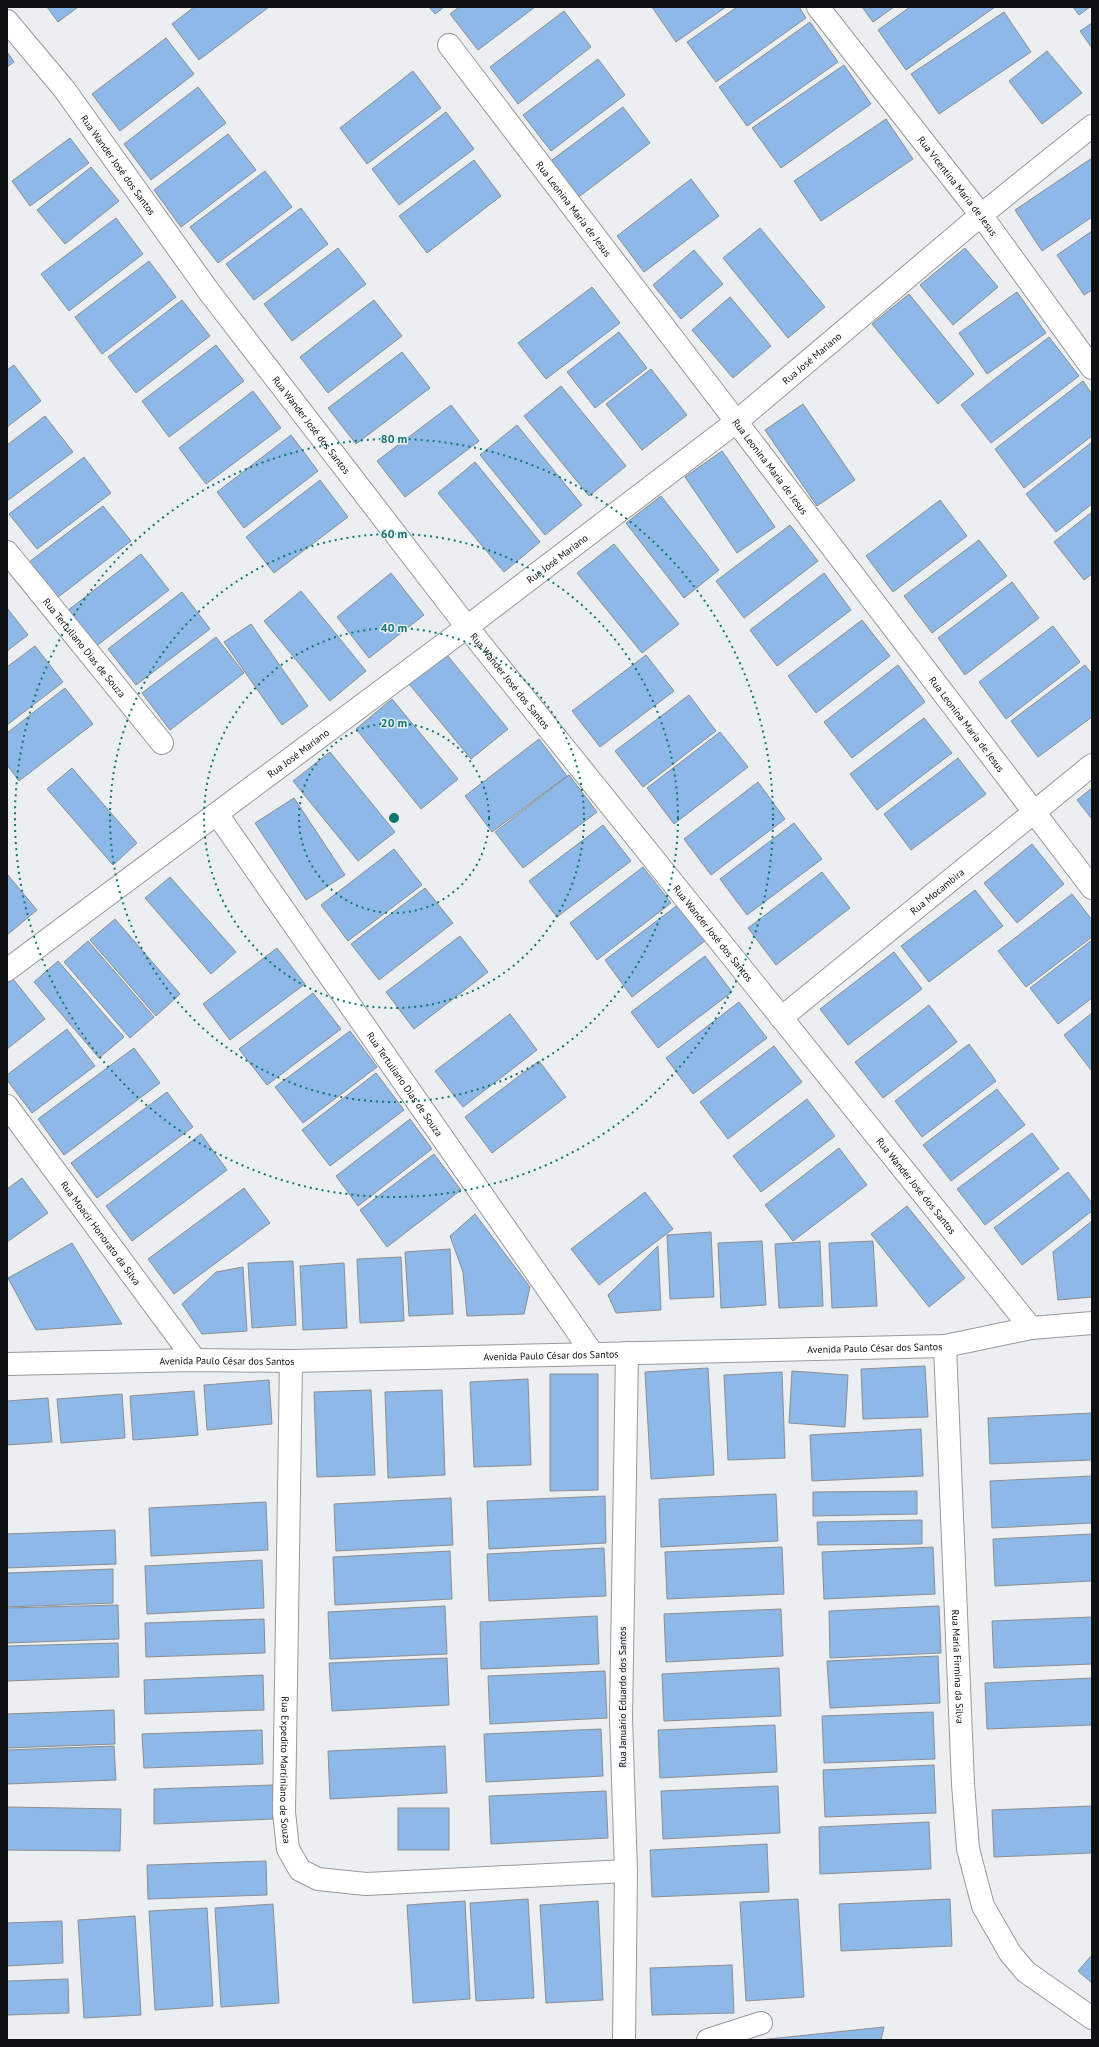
<svg xmlns="http://www.w3.org/2000/svg" width="1099" height="2047" font-family="'PT Sans',sans-serif">
<style>
.building{fill:#8db8e7;stroke:#8b8e90}
.lines{fill:none;stroke-linecap:round;stroke-linejoin:round}
.minor-casing{stroke:#97999c;stroke-width:24}
.minor{stroke:#fff;stroke-width:22}
.ring{fill:none;stroke:#0f766e;stroke-width:2;stroke-dasharray:2 4}
.labels{text-anchor:middle;dominant-baseline:central;stroke-width:3;stroke-linejoin:round;paint-order:stroke}
.street-label{font-size:10px;fill:#0f1011;stroke:#eceff2}
.centre{fill:#0f766e;stroke:#eceff2;stroke-width:2}
.ring-label{font-size:12px;text-anchor:middle;font-weight:bold;fill:#0f766e;stroke:#eceff2;stroke-width:3;stroke-linejoin:round;paint-order:stroke}
</style>
<rect width="100%" height="100%" fill="#eceff2"/>
<g class="building">
<path d="M47,7H78L58,22Z"/>
<path d="M194,7H269L199,60L172,24Z"/>
<path d="M429,7H444L435,14Z"/>
<path d="M459,7H535L478,50L450,14Z"/>
<path d="M652,7H726L676,42Z"/>
<path d="M737,7H799L806,18L716,82L687,42Z"/>
<path d="M862,7H894L873,22Z"/>
<path d="M910,7H995L906,70L878,30Z"/>
<path d="M1073,7H1090L1079,15Z"/>
<path d="M564,11L591,47L518,104L490,67Z"/>
<path d="M1004,12L1031,52L939,114L911,74Z"/>
<path d="M810,22L838,62L747,126L719,87Z"/>
<path d="M1092,23V48L1080,31Z"/>
<path d="M166,38L194,74L120,131L92,94Z"/>
<path d="M1047,51L1082,93L1042,124L1009,81Z"/>
<path d="M7,52L14,62L7,67Z"/>
<path d="M598,59L625,95L551,151L523,115Z"/>
<path d="M844,65L871,104L781,168L752,128Z"/>
<path d="M413,71L441,108L367,164L340,128Z"/>
<path d="M198,87L226,123L151,180L124,144Z"/>
<path d="M623,107L650,143L576,199L548,163Z"/>
<path d="M446,112L474,149L399,205L372,169Z"/>
<path d="M886,119L913,159L821,221L794,181Z"/>
<path d="M228,134L256,170L181,227L154,190Z"/>
<path d="M70,138L89,163L30,206L12,181Z"/>
<path d="M1092,158V217L1042,251L1015,210Z"/>
<path d="M474,160L501,196L427,253L399,216Z"/>
<path d="M91,167L119,201L65,244L37,210Z"/>
<path d="M265,171L292,207L218,263L190,227Z"/>
<path d="M691,179L719,216L644,272L617,236Z"/>
<path d="M301,208L328,244L254,300L226,264Z"/>
<path d="M116,218L143,254L69,311L41,274Z"/>
<path d="M760,228L825,307L788,338L723,258Z"/>
<path d="M1092,231V290L1084,295L1057,255Z"/>
<path d="M338,248L366,284L292,341L264,304Z"/>
<path d="M965,248L998,287L953,325L920,285Z"/>
<path d="M694,250L723,284L681,319L653,285Z"/>
<path d="M149,261L176,297L102,354L75,317Z"/>
<path d="M592,287L620,323L546,379L518,343Z"/>
<path d="M1017,292L1046,333L987,374L959,333Z"/>
<path d="M909,294L974,374L938,404L872,324Z"/>
<path d="M730,297L771,346L733,378L692,330Z"/>
<path d="M182,300L210,336L136,393L108,357Z"/>
<path d="M374,300L402,336L328,393L300,357Z"/>
<path d="M619,332L647,368L595,408L567,372Z"/>
<path d="M1049,337L1079,376L991,443L961,405Z"/>
<path d="M216,345L244,381L169,437L142,401Z"/>
<path d="M402,352L430,388L356,444L328,408Z"/>
<path d="M14,365L41,401L7,427V370Z"/>
<path d="M651,369L687,415L642,450L606,404Z"/>
<path d="M1083,381L1092,394V436L1024,488L995,449Z"/>
<path d="M561,386L626,466L589,496L524,416Z"/>
<path d="M253,391L281,428L206,484L179,448Z"/>
<path d="M803,404L855,480L817,506L765,430Z"/>
<path d="M451,405L479,441L405,497L377,461Z"/>
<path d="M45,416L73,452L7,501V445Z"/>
<path d="M517,425L582,505L545,535L480,455Z"/>
<path d="M291,435L318,471L244,528L217,492Z"/>
<path d="M1092,442V504L1056,532L1026,494Z"/>
<path d="M722,451L775,527L737,553L685,477Z"/>
<path d="M84,457L111,493L37,549L9,514Z"/>
<path d="M475,462L540,542L504,572L438,493Z"/>
<path d="M320,480L348,517L274,573L246,537Z"/>
<path d="M661,496L719,570L684,598L626,523Z"/>
<path d="M940,500L967,536L893,592L866,556Z"/>
<path d="M103,506L131,541L57,598L29,562Z"/>
<path d="M1092,512V574L1084,580L1054,542Z"/>
<path d="M790,525L818,561L744,618L716,581Z"/>
<path d="M979,540L1007,576L932,633L904,596Z"/>
<path d="M614,544L679,624L642,653L577,573Z"/>
<path d="M141,554L169,590L95,647L67,611Z"/>
<path d="M391,573L424,615L369,658L337,617Z"/>
<path d="M824,573L851,610L777,666L750,630Z"/>
<path d="M1012,582L1039,618L965,675L938,638Z"/>
<path d="M301,591L366,671L330,701L264,621Z"/>
<path d="M182,592L210,629L136,685L108,649Z"/>
<path d="M7,608L28,635L7,651Z"/>
<path d="M862,620L890,656L816,713L788,676Z"/>
<path d="M251,624L308,706L282,725L224,642Z"/>
<path d="M1053,626L1080,662L1006,719L979,682Z"/>
<path d="M216,637L244,673L170,730L142,693Z"/>
<path d="M35,646L63,682L7,725V667Z"/>
<path d="M442,649L508,729L471,759L405,679Z"/>
<path d="M646,655L674,691L600,747L572,711Z"/>
<path d="M898,665L925,702L852,758L824,722Z"/>
<path d="M1085,665L1092,674V717L1038,757L1011,721Z"/>
<path d="M65,688L93,724L19,781L7,765V733Z"/>
<path d="M689,695L716,731L643,787L615,751Z"/>
<path d="M392,699L458,779L421,809L356,729Z"/>
<path d="M924,718L952,753L877,810L850,774Z"/>
<path d="M720,732L748,767L674,824L647,788Z"/>
<path d="M539,739L567,776L492,832L465,796Z"/>
<path d="M330,752L395,832L358,861L293,781Z"/>
<path d="M958,758L986,794L911,850L884,814Z"/>
<path d="M72,768L137,843L113,865L47,789Z"/>
<path d="M569,775L597,812L523,868L495,832Z"/>
<path d="M758,782L785,819L711,875L684,839Z"/>
<path d="M1092,788V819L1077,800Z"/>
<path d="M294,798L345,875L306,900L255,823Z"/>
<path d="M794,823L822,859L747,915L720,879Z"/>
<path d="M603,825L631,861L557,917L529,881Z"/>
<path d="M1032,844L1064,884L1017,923L984,883Z"/>
<path d="M394,849L422,885L348,941L321,905Z"/>
<path d="M643,867L671,903L597,960L570,923Z"/>
<path d="M822,872L850,908L776,965L748,928Z"/>
<path d="M7,874L37,910L7,935Z"/>
<path d="M170,877L236,952L211,974L145,898Z"/>
<path d="M425,888L453,923L379,980L351,944Z"/>
<path d="M975,890L1003,926L929,982L901,946Z"/>
<path d="M1072,894L1092,920V937L1026,987L998,951Z"/>
<path d="M679,904L706,940L632,997L605,960Z"/>
<path d="M115,919L180,994L156,1016L90,940Z"/>
<path d="M460,936L488,972L414,1029L386,992Z"/>
<path d="M1092,940V998L1058,1024L1030,988Z"/>
<path d="M88,941L154,1017L130,1038L64,962Z"/>
<path d="M277,948L305,984L230,1040L203,1004Z"/>
<path d="M894,952L922,989L848,1045L820,1009Z"/>
<path d="M705,956L732,992L658,1048L631,1012Z"/>
<path d="M58,961L124,1037L99,1058L34,982Z"/>
<path d="M13,979L45,1019L7,1049V984Z"/>
<path d="M313,993L341,1029L267,1085L239,1049Z"/>
<path d="M739,1002L767,1038L693,1094L666,1058Z"/>
<path d="M929,1005L957,1042L883,1098L855,1062Z"/>
<path d="M1092,1013V1070H1091L1064,1035Z"/>
<path d="M510,1014L537,1050L463,1107L435,1071Z"/>
<path d="M67,1029L95,1066L32,1113L7,1080V1075Z"/>
<path d="M350,1031L377,1067L303,1123L275,1087Z"/>
<path d="M969,1044L996,1081L922,1137L895,1101Z"/>
<path d="M774,1046L802,1082L728,1139L700,1102Z"/>
<path d="M134,1048L160,1083L64,1155L38,1119Z"/>
<path d="M539,1061L566,1097L492,1153L465,1117Z"/>
<path d="M376,1073L404,1110L330,1166L302,1130Z"/>
<path d="M997,1089L1025,1125L951,1181L923,1145Z"/>
<path d="M167,1092L193,1127L97,1198L71,1163Z"/>
<path d="M807,1099L835,1136L761,1192L733,1156Z"/>
<path d="M410,1119L432,1149L358,1206L336,1176Z"/>
<path d="M1032,1133L1059,1169L985,1225L957,1189Z"/>
<path d="M201,1134L227,1170L132,1241L106,1206Z"/>
<path d="M839,1148L867,1185L793,1241L765,1205Z"/>
<path d="M434,1154L461,1190L387,1247L360,1210Z"/>
<path d="M1068,1172L1092,1203V1211L1022,1265L994,1228Z"/>
<path d="M22,1178L48,1213L7,1242V1189Z"/>
<path d="M244,1188L270,1223L174,1294L148,1259Z"/>
<path d="M645,1192L673,1229L599,1285L571,1249Z"/>
<path d="M907,1206L965,1278L929,1307L871,1234Z"/>
<path d="M475,1214L530,1287L524,1314L467,1316L463,1272L450,1236Z"/>
<path d="M1092,1221V1297L1058,1300L1053,1252Z"/>
<path d="M711,1232L714,1297L670,1299L667,1235Z"/>
<path d="M762,1241L766,1305L721,1308L718,1243Z"/>
<path d="M820,1241L823,1306L779,1308L775,1244Z"/>
<path d="M873,1241L877,1306L832,1308L829,1243Z"/>
<path d="M72,1243L122,1324L36,1330L8,1278Z"/>
<path d="M658,1246L661,1310L616,1313L608,1295Z"/>
<path d="M450,1249L453,1314L409,1316L405,1252Z"/>
<path d="M401,1257L404,1321L360,1323L357,1259Z"/>
<path d="M293,1261L296,1325L252,1328L248,1263Z"/>
<path d="M344,1263L347,1328L303,1330L300,1266Z"/>
<path d="M243,1267L247,1331L202,1334L182,1304L216,1272Z"/>
<path d="M925,1366L928,1417L863,1419L861,1369Z"/>
<path d="M708,1368L714,1475L651,1479L645,1372Z"/>
<path d="M792,1371L848,1375L845,1427L789,1423Z"/>
<path d="M782,1372L785,1458L728,1460L724,1375Z"/>
<path d="M550,1374H598V1490L550,1491Z"/>
<path d="M528,1379L531,1465L474,1467L470,1382Z"/>
<path d="M269,1380L272,1424L207,1430L204,1385Z"/>
<path d="M371,1390L375,1475L317,1477L314,1392Z"/>
<path d="M442,1390L445,1475L388,1478L385,1392Z"/>
<path d="M194,1391L198,1435L133,1440L130,1396Z"/>
<path d="M122,1394L125,1438L61,1443L57,1399Z"/>
<path d="M48,1398L52,1442L7,1445V1401Z"/>
<path d="M1092,1413V1460L990,1464L988,1418Z"/>
<path d="M921,1429L923,1476L812,1481L810,1435Z"/>
<path d="M1092,1476V1523L992,1528L990,1481Z"/>
<path d="M917,1491V1514L813,1516V1492Z"/>
<path d="M776,1494L778,1541L661,1547L659,1499Z"/>
<path d="M605,1496L606,1543L489,1549L487,1501Z"/>
<path d="M451,1498L453,1545L336,1551L334,1504Z"/>
<path d="M266,1502L268,1550L151,1556L149,1508Z"/>
<path d="M922,1520V1544L818,1545L817,1522Z"/>
<path d="M115,1530L116,1564L7,1568V1534Z"/>
<path d="M1092,1534V1581L995,1586L993,1539Z"/>
<path d="M782,1547L784,1594L667,1599L665,1552Z"/>
<path d="M933,1547L935,1594L824,1599L822,1552Z"/>
<path d="M604,1548L606,1596L489,1601L487,1554Z"/>
<path d="M450,1551L452,1599L335,1605L333,1557Z"/>
<path d="M262,1560L264,1608L147,1614L145,1566Z"/>
<path d="M113,1569V1603L7,1607V1573Z"/>
<path d="M118,1605L119,1639L7,1643V1608Z"/>
<path d="M445,1606L447,1654L330,1659L328,1612Z"/>
<path d="M939,1606L941,1653L830,1658L829,1611Z"/>
<path d="M781,1609L783,1656L666,1662L664,1614Z"/>
<path d="M597,1616L599,1664L481,1669L480,1622Z"/>
<path d="M1092,1617V1664L994,1668L992,1621Z"/>
<path d="M264,1619L265,1653L146,1657L145,1623Z"/>
<path d="M118,1643L119,1677L7,1681V1646Z"/>
<path d="M938,1656L940,1703L830,1708L827,1661Z"/>
<path d="M447,1658L449,1705L332,1711L329,1663Z"/>
<path d="M779,1668L781,1716L664,1721L662,1674Z"/>
<path d="M605,1671L607,1718L490,1724L488,1676Z"/>
<path d="M263,1675L264,1710L145,1714L144,1680Z"/>
<path d="M1092,1678V1725L987,1729L985,1683Z"/>
<path d="M114,1710L115,1744L7,1748V1714Z"/>
<path d="M933,1712L935,1759L824,1763L822,1716Z"/>
<path d="M775,1725L777,1772L660,1778L658,1730Z"/>
<path d="M601,1729L603,1776L486,1782L484,1734Z"/>
<path d="M262,1730L263,1764L144,1768L142,1734Z"/>
<path d="M114,1746L116,1780L7,1784V1750Z"/>
<path d="M445,1746L447,1793L330,1799L328,1751Z"/>
<path d="M934,1765L936,1813L825,1817L823,1770Z"/>
<path d="M273,1785V1819L154,1824V1789Z"/>
<path d="M778,1786L780,1833L663,1839L661,1791Z"/>
<path d="M606,1791L608,1838L491,1844L489,1796Z"/>
<path d="M1092,1806V1853L994,1857L992,1810Z"/>
<path d="M7,1807L121,1809L120,1851L7,1850Z"/>
<rect x="398" y="1808" width="51" height="42"/>
<path d="M929,1822L931,1869L820,1874L819,1827Z"/>
<path d="M767,1844L769,1892L652,1897L650,1850Z"/>
<path d="M266,1861L267,1895L148,1899L147,1865Z"/>
<path d="M528,1899L534,1998L476,2001L470,1903Z"/>
<path d="M798,1899L804,1997L746,2001L740,1902Z"/>
<path d="M950,1899L952,1946L841,1951L839,1904Z"/>
<path d="M465,1901L470,1999L413,2003L407,1905Z"/>
<path d="M598,1901L603,2000L546,2003L540,1905Z"/>
<path d="M273,1904L279,2003L221,2007L215,1908Z"/>
<path d="M207,1908L213,2006L155,2010L149,1911Z"/>
<path d="M135,1916L141,2015L84,2018L78,1920Z"/>
<path d="M62,1921L63,1963L7,1966V1923Z"/>
<path d="M1092,1955V1983L1078,1971Z"/>
<path d="M732,1965L734,2013L652,2015L650,1968Z"/>
<path d="M68,1979L69,2013L7,2015V1981Z"/>
<path d="M884,2027L881,2040H759Z"/>
</g>
<g class="lines">
<defs>
<g id="minor">
<path id="s1" d="M818,7L981,215L1092,368"/>
<path id="s2" d="M7,21L64,89L210,293L467,627L1031,1328"/>
<path id="s3" d="M449,45L1092,888"/>
<path id="s4" d="M7,552L162,743"/>
<path id="s5" d="M217,814L593,1354"/>
<path id="s6" d="M7,970L467,627L736,422L981,215L1092,126"/>
<path id="s7" d="M781,1018L1092,765"/>
<path id="s8" d="M7,1106L195,1360"/>
<path id="s9" d="M945,1346L963,1784L968,1849L983,1906L1010,1953L1026,1972L1092,2018"/>
<path id="s10" d="M291,1361L284,1812L288,1849L300,1870L318,1879L366,1884L626,1871"/>
<path id="s11" d="M7,1364L195,1360L291,1361L945,1346L1031,1328L1092,1323"/>
<path d="M624,2040L626,1871L621,1717L627,1353"/>
<path d="M708,2040L761,2023"/>
</g>
</defs>
<use href="#minor" class="minor-casing"/>
<use href="#minor" class="minor"/>
</g>
<g class="ring">
<circle cx="394" cy="818" r="95"/>
<circle cx="394" cy="818" r="190"/>
<circle cx="394" cy="818" r="284"/>
<circle cx="394" cy="818" r="379"/>
</g>
<g class="labels">
<g class="street-label">
<text stroke="none"><textPath href="#s2" startOffset="182">Rua Wander José dos Santos</textPath></text>
<text stroke="none"><textPath href="#s1" startOffset="227">Rua Vicentina Maria de Jesus</textPath></text>
<text stroke="none"><textPath href="#s3" startOffset="206">Rua Leonina Maria de Jesus</textPath></text>
<text stroke="none"><textPath href="#s6" startOffset="1011">Rua José Mariano</textPath></text>
<text stroke="none"><textPath href="#s2" startOffset="506">Rua Wander José dos Santos</textPath></text>
<text stroke="none"><textPath href="#s3" startOffset="530">Rua Leonina Maria de Jesus</textPath></text>
<text stroke="none"><textPath href="#s6" startOffset="687">Rua José Mariano</textPath></text>
<text stroke="none"><textPath href="#s4" startOffset="123">Rua Tertuliano Dias de Souza</textPath></text>
<text stroke="none"><textPath href="#s2" startOffset="830">Rua Wander José dos Santos</textPath></text>
<text stroke="none"><textPath href="#s3" startOffset="854">Rua Leonina Maria de Jesus</textPath></text>
<text stroke="none"><textPath href="#s6" startOffset="363">Rua José Mariano</textPath></text>
<text stroke="none"><textPath href="#s7" startOffset="201">Rua Mocambira</textPath></text>
<text stroke="none"><textPath href="#s2" startOffset="1154">Rua Wander José dos Santos</textPath></text>
<text stroke="none"><textPath href="#s5" startOffset="329">Rua Tertuliano Dias de Souza</textPath></text>
<text stroke="none"><textPath href="#s2" startOffset="1478">Rua Wander José dos Santos</textPath></text>
<text stroke="none"><textPath href="#s8" startOffset="158">Rua Moacir Honorato da Silva</textPath></text>
<text stroke="none"><textPath href="#s11" startOffset="868">Avenida Paulo César dos Santos</textPath></text>
<text stroke="none"><textPath href="#s11" startOffset="544">Avenida Paulo César dos Santos</textPath></text>
<text stroke="none"><textPath href="#s11" startOffset="220">Avenida Paulo César dos Santos</textPath></text>
<text stroke="none"><textPath href="#s9" startOffset="321">Rua Maria Firmina da Silva</textPath></text>
<text transform="translate(622 1697) rotate(-90)">Rua Januário Eduardo dos Santos</text>
<text stroke="none"><textPath href="#s10" startOffset="409">Rua Expedito Martiniano de Souza</textPath></text>
</g>
</g>
<circle cx="394" cy="818" r="6" class="centre"/>
<g class="ring-label">
<text x="394" y="443">80 m</text>
<text x="394" y="538">60 m</text>
<text x="394" y="632">40 m</text>
<text x="394" y="727">20 m</text>
</g>
<rect width="1099" height="2047" fill="none" stroke="#0f1011" stroke-width="16"/>
</svg>
